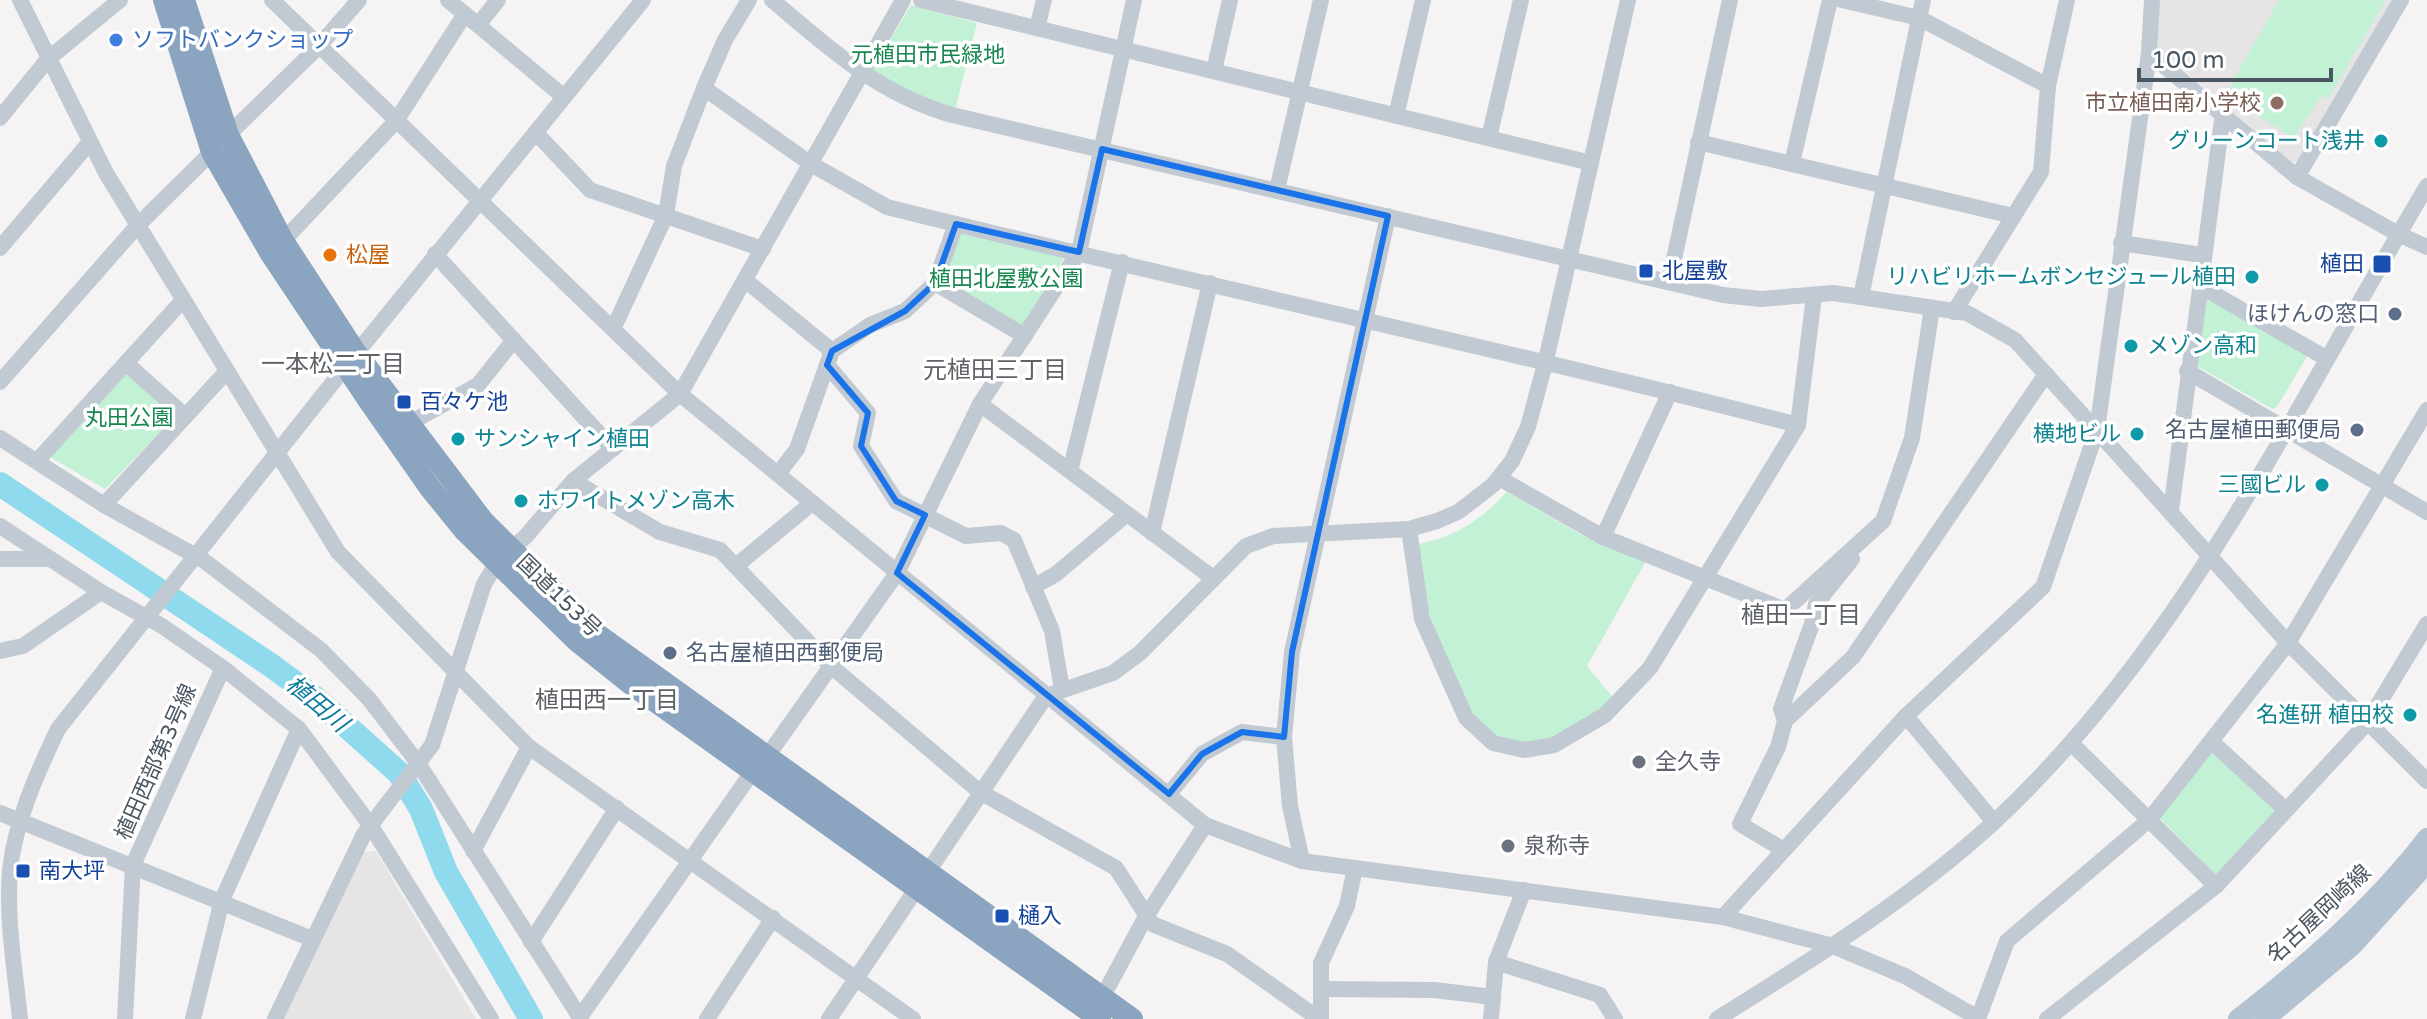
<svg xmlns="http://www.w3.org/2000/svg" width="2427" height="1019" font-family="'Varela Round','Noto Sans JP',sans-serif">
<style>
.education{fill:#e6e4e5}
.park{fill:#c3f1d5}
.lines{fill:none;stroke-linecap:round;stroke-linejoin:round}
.river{stroke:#90daee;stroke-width:24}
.minor{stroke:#c1cad2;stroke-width:16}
.major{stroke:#b3c2d1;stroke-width:20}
.highway{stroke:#8ba5c1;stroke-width:22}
.marked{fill:none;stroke:#1a73e8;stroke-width:6;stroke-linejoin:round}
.shop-dot{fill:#3f7fe0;stroke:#fff;stroke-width:3}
.education-dot{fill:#8d6e63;stroke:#fff;stroke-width:3}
.culture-dot{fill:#0f9aa8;stroke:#fff;stroke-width:3}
.food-dot{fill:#e8710a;stroke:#fff;stroke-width:3}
.transit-dot{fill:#1a4fb4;stroke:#fff;stroke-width:3}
.service-dot{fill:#5c6f8a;stroke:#fff;stroke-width:3}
.worship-dot{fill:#6b7280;stroke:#fff;stroke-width:3}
.labels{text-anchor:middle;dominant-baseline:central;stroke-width:7;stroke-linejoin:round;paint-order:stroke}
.shop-label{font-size:22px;fill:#366cbe;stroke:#fff;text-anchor:start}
.park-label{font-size:22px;fill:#17864f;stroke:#fff}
.education-label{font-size:22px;fill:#785e54;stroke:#fff;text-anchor:end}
.culture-label{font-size:22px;fill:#0d838f;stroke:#fff;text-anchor:end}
.food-label{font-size:22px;fill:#c56008;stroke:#fff;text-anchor:start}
.transit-label{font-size:22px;fill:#164399;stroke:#fff;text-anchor:start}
.service-label{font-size:22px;fill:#4e5e75;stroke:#fff;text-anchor:end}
.street-label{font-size:22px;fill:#4a5661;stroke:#fff}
.worship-label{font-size:22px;fill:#5b616d;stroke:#fff;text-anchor:start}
.neighbourhood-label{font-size:24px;fill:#5f6368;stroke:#fff}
.water-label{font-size:24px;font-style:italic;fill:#0c7c9b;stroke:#fff}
</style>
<rect width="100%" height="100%" fill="#f5f3f3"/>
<g class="education">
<path d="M2156,0H2393L2297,161L2291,162L2154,44Z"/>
<path d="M376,851L476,1019H281L363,852Z"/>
</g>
<g class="park">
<path d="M2279,0H2386L2328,99L2322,95L2294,138L2228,97L2232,82Z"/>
<path d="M911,5L977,23L955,110L922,100L870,74Z"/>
<path d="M959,233L1065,257L1022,327L942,280Z"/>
<path d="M2210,296L2309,353L2277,407L2272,409L2197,366L2205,299Z"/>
<path d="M125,374H130L172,413L173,419L105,489L50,457Z"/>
<path d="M1507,492L1580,534L1646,561L1587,666L1614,699C1591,715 1567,735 1539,741C1446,758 1427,607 1418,544C1456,537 1480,520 1507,492Z"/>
<path d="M2211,750L2276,810L2216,875L2159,817Z"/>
</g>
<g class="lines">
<path class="river" d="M0,484L272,666L315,698L399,773L421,809L446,872L531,1019"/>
<g class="minor">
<path d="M20,0L106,173L338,552L529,747L913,1019"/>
<path d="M272,0L680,394L1205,825L1302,861L1723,917L1833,946L1905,976L1976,1017"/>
<path d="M448,0L564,97"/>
<path d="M772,0C830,49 877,93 952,115L1723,295L1761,299L1833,293L1861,297L1967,313L2015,340L2288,643L2427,781"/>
<path d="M921,0L1591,163"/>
<path d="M1842,0L1919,18L2048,86"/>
<path d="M478,25L498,0"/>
<path d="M1037,28L1044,0"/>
<path d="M2149,53L2297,177L2398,234L2427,247"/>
<path d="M1214,71L1230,0"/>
<path d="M704,88L811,164L887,207C1190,283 1496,347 1798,425"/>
<path d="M1396,116L1423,0"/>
<path d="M0,118L48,59L120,0"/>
<path d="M536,133L590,190L763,249"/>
<path d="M228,135L319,46L359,0"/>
<path d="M1489,138L1521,0"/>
<path d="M1698,142L2013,216"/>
<path d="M1792,163L1830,0"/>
<path d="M2297,177L2401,0"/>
<path d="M1277,190L1321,0"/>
<path d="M283,241L396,121L465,14"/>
<path d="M2121,243L2202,255"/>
<path d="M0,248L90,142"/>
<path d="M435,254L613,449"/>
<path d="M745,280L832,351"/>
<path d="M1669,282L1730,0"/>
<path d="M935,283L1025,336"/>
<path d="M2200,286L2326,358"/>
<path d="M1861,297L1923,0"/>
<path d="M1954,312L2041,172L2048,86L2067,0"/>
<path d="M614,327L666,215L674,166L704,88L725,40L749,0"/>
<path d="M126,363L185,416"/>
<path d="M827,365L868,413L861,446L896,501L966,536L1001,533L1014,540L1052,631L1062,689"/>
<path d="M2187,371L2427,512"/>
<path d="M0,382L138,225L212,152"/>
<path d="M980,404L1213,578"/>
<path d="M408,424L478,385L514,340"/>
<path d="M0,438L104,505L203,560L321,650L369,699L418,763L581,1019"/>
<path d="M37,461L183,300"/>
<path d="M1070,471L1122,262"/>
<path d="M778,474L797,449L832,351L870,325L905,311L935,283L956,224"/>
<path d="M1499,478L1603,537L1785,610L1883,521L1912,438L1932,308"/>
<path d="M573,481L660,532L720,550L832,667L980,792L1116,868L1152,924L1227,954L1319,1019"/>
<path d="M104,505L227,371"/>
<path d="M2171,511L2223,113"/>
<path d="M0,526L101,592L162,626L223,668L299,729L371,826L491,1019"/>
<path d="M1409,529L1422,619L1466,718L1493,743L1524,750L1554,745L1605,715L1650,668L1798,425L1814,296"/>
<path d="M1152,533L1210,283"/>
<path d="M1603,537L1670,392"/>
<path d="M0,559H49"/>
<path d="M1852,559L1816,604L1812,624L1781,709L1785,721L1853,657L2046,374"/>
<path d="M737,565L812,503"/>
<path d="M1033,587L1056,574L1127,514"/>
<path d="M0,651L23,646L101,592"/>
<path d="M1906,716L1994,822"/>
<path d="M2212,742L2286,810"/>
<path d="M2071,743L2216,886"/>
<path d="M766,758L897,573L980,404L1079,252L1134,0"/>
<path d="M1169,794L1202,754L1242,732L1284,737"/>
<path d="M0,813L312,939"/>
<path d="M1782,849L1740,824L1778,747L1785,721"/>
<path d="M473,851L529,747"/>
<path d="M1302,861L1290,806L1284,737L1292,652L1388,216"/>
<path d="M1723,917L1906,716L2043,587L2097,430L2149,53L2152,0"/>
<path d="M531,942L617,808"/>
<path d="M1496,962L1600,995L1615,1019"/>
<path d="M1323,989L1434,990L1493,997"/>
<path d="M1102,998L1145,918L1205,825"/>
<path d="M580,1017L753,771"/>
<path d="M20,1019C15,970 6,920 10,870C15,822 37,773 58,729L346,366L643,0"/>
<path d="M125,1019L133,865L223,668"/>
<path d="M193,1019L222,900L299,729"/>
<path d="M275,1019L364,834L432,745L484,584L497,563L526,536L573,481L680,394L903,0"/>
<path d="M707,1019L773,918"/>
<path d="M829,1019L1046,696L1113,673L1140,653L1246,546L1273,536L1409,529L1437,521L1458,512L1493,485L1512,461L1528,427L1546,360L1628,0"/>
<path d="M1321,1019V963L1347,906L1355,868"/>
<path d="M1491,1019L1496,962L1524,890"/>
<path d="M1717,1019C1813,959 1910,899 1993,823C2183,647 2296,405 2427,186"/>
<path d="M1978,1019L2007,941L2149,820L2288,643L2427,410"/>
<path d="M2047,1019L2216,886L2367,723L2427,624"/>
</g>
<g class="major">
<path d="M2238,1019C2305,967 2375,906 2427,838"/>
<path d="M2265,1019L2353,945L2427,863"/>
</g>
<g class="highway">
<path d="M164,0L212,152L271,254L369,401L430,488L465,531L577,641L627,681L1100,1019"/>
<path d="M184,0L228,135L283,241L356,353L483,521L598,635L1132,1019"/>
</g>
</g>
<path class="marked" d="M1102,149L1388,216L1292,652L1284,737L1242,732L1202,754L1169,794L897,573L925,515L896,501L861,446L868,413L827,365L832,351L905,311L935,283L956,224L1079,252Z"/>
<circle class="shop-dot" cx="116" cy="40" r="8"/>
<circle class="education-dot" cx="2277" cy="103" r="8"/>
<g class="culture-dot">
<circle cx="2381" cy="141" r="8"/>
<circle cx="2252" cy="277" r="8"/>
<circle cx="2131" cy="346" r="8"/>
<circle cx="2137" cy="434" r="8"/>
<circle cx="458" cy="439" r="8"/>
<circle cx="2322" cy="485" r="8"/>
<circle cx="521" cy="501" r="8"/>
<circle cx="2410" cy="715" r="8"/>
</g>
<circle class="food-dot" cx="330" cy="255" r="8"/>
<g class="transit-dot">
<rect x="2372" y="254" width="20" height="20" rx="4"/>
<rect x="1638" y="263" width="16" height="16" rx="4"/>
<rect x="396" y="394" width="16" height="16" rx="4"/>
<rect x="15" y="863" width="16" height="16" rx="4"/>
<rect x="994" y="908" width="16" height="16" rx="4"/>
</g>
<g class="service-dot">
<circle cx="2395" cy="314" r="8"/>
<circle cx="2357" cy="430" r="8"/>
<circle cx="670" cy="653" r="8"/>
</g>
<g class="worship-dot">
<circle cx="1639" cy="762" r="8"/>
<circle cx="1508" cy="846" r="8"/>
</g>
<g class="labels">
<g class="shop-label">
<text x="132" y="40">ソフトバンクショップ</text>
</g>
<g class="park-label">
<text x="928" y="55">元植田市民緑地</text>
<text x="1006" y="279">植田北屋敷公園</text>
<text x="129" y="418">丸田公園</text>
</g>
<g class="education-label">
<text x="2261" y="103">市立植田南小学校</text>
</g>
<g class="culture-label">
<text x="2365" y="141">グリーンコート浅井</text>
<text x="2236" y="277">リハビリホームボンセジュール植田</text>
<text x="2147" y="346" text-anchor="start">メゾン高和</text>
<text x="2121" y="434">横地ビル</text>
<text x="474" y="439" text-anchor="start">サンシャイン植田</text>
<text x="2306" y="485">三國ビル</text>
<text x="537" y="501" text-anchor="start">ホワイトメゾン高木</text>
<text x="2394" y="715">名進研 植田校</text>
</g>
<g class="food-label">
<text x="346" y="255">松屋</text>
</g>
<g class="transit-label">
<text x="2364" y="264" text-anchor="end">植田</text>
<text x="1662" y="271">北屋敷</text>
<text x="420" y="402">百々ケ池</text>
<text x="39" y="871">南大坪</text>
<text x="1018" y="916">樋入</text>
</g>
<g class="service-label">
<text x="2379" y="314">ほけんの窓口</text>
<text x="2341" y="430">名古屋植田郵便局</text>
<text x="686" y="653" text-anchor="start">名古屋植田西郵便局</text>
</g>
<g class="street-label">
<text transform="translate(559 596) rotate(44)">国道153号</text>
<text transform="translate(156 762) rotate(-66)">植田西部第3号線</text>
<text transform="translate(2319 914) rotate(-43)">名古屋岡崎線</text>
</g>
<g class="worship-label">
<text x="1655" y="762">全久寺</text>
<text x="1524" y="846">泉称寺</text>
</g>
<g class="neighbourhood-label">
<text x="333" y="364">一本松二丁目</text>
<text x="995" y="370">元植田三丁目</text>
<text x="1801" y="615">植田一丁目</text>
<text x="607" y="700">植田西一丁目</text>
</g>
<g class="water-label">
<text transform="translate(317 704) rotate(40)">植田川</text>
</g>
</g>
<path d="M2139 68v12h192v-12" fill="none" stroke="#4a5661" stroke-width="4"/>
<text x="2151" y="68" font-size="24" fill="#4a5661" stroke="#ffffff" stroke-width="6" paint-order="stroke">100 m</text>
</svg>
